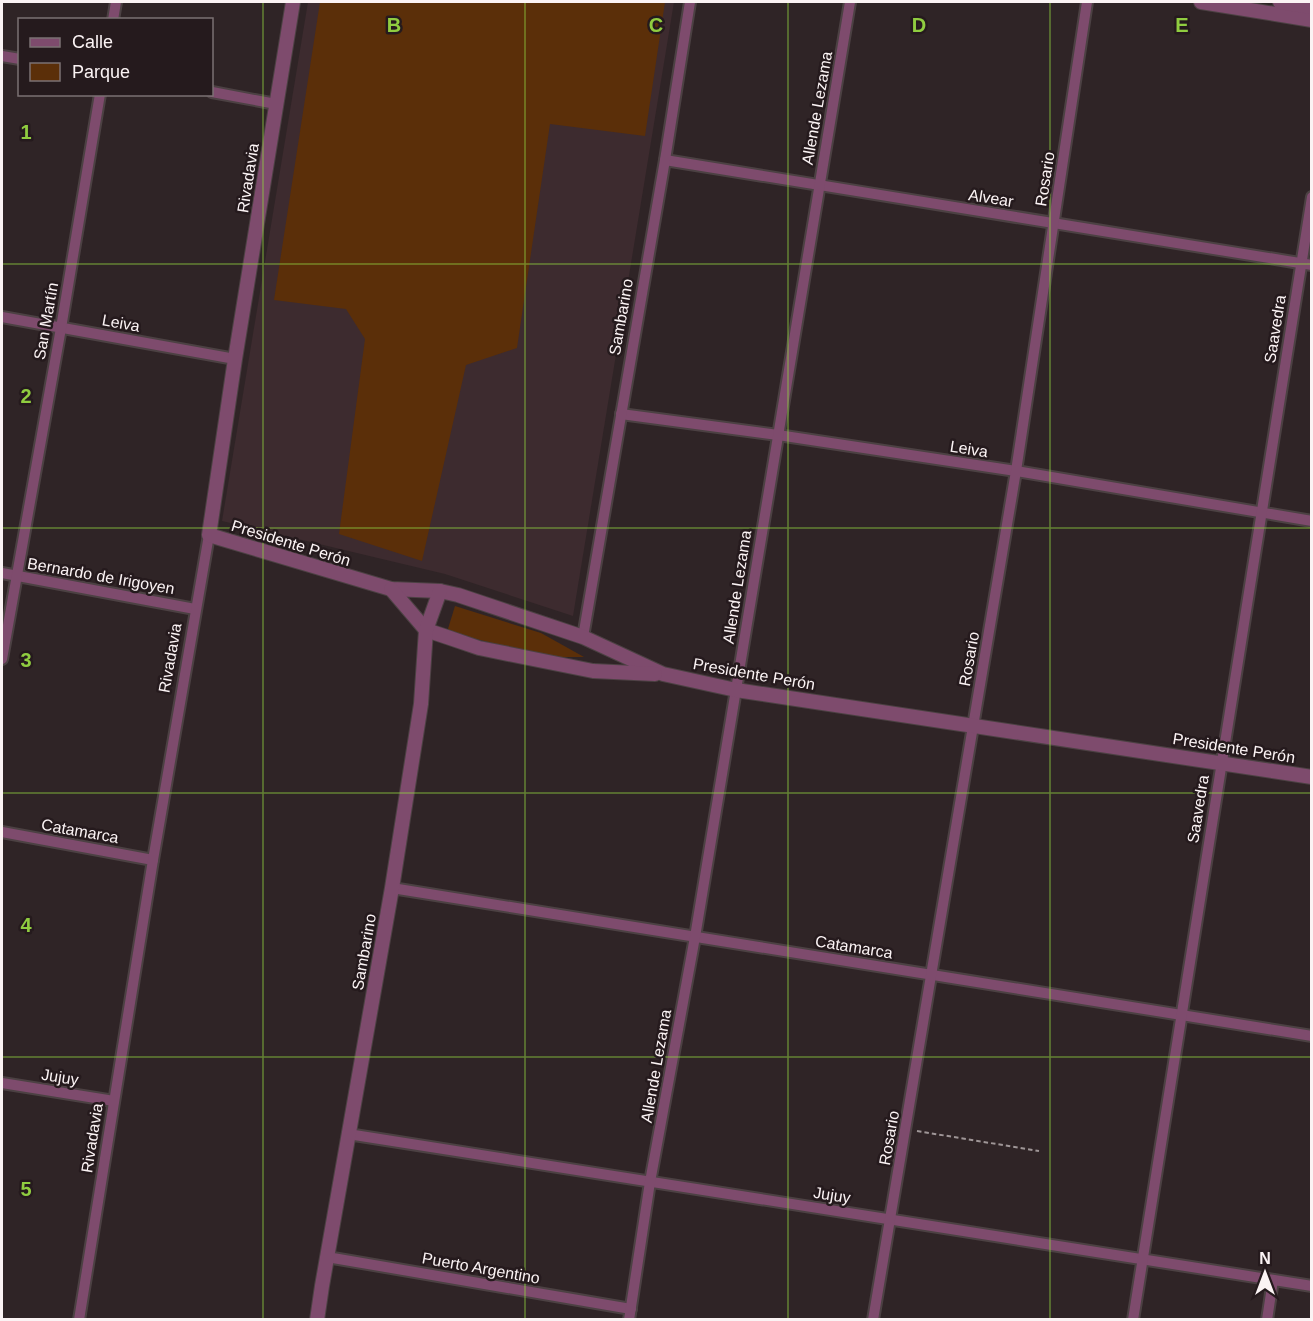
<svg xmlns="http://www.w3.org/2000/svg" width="1313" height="1321" font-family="Helvetica,sans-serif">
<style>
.built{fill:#3d2b2f}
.park{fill:#5b2f09}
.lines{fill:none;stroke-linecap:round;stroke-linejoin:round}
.minor-casing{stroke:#4c4143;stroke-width:14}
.tertiary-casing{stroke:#4c4143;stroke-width:16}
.path{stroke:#9f9697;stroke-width:2;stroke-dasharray:4.5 3;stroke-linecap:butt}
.minor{stroke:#7e4b6d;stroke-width:10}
.tertiary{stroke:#7e4b6d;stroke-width:14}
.grid{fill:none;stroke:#90cd40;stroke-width:1.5;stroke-opacity:0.55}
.labels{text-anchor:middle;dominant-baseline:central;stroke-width:5;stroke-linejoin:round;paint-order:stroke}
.street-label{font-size:16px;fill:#fbf3f4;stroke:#251a1d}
.grid-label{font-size:20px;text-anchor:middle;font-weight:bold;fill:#90cd40;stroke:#251a1d;stroke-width:5;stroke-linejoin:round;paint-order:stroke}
</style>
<rect width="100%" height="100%" fill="#2f2426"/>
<path class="built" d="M308,2H674L573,616L445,574L222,521Z"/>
<g class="park">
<path d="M320,2H665L645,136L550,124L517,348L466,365L422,561L339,534L365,339L346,309L274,300Z"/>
<path d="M455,606L541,633L584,657H550L447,632Z"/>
</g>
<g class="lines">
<defs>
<g id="minor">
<path d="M113,20L116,2"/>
<path d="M2,56L20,59"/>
<path d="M212,92L276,104"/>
<path d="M665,160L1312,265"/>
<path d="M2,317L235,359"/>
<path d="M621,414L778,435L1016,471L1312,521"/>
<path d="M2,573L195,609"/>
<path d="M583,637L665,160L690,2"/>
<path d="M2,659L61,328L100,94"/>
<path d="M2,832L153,860"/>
<path d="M392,888L1312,1036"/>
<path d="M2,1083L114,1101"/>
<path d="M348,1134L1312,1286"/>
<path d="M327,1257L631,1309"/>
<path d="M79,1320L153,860L209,535"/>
<path d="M629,1320L650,1182L695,937L850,2"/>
<path d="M873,1320L1016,471L1087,2"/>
<path d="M1133,1320L1312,197"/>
<path d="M1267,1320L1273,1280"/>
</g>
<g id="tertiary">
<path d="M293,2L235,359L209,535L391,589L440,591L458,595L583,637L663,674L736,690L1312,777"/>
<path d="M1201,2L1312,20"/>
<path d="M1280,2L1312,7"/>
<path d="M391,589L426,630L450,638L479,648L593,671L655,674"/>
<path d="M317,1320L322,1286L392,888L421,704L426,630L440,591"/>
</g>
</defs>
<use href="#minor" class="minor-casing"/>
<use href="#tertiary" class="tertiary-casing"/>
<path class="path" d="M917,1131L1039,1151"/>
<use href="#minor" class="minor"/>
<use href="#tertiary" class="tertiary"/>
</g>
<path class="grid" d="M263,2V1320M525,2V1320M788,2V1320M1050,2V1320M2,264H1312M2,528H1312M2,793H1312M2,1057H1312"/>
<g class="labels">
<g class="street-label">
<text transform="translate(817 108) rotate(-80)">Allende Lezama</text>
<text transform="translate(248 178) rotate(-81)">Rivadavia</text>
<text transform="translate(1045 179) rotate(-81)">Rosario</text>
<text transform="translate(991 198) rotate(9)">Alvear</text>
<text transform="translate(621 317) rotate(-80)">Sambarino</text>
<text transform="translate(46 321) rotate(-80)">San Martín</text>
<text transform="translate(121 323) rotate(10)">Leiva</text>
<text transform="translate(1275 329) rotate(-81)">Saavedra</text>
<text transform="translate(969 449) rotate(9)">Leiva</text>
<text transform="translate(291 543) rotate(17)">Presidente Perón</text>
<text transform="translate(101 576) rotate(10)">Bernardo de Irigoyen</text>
<text transform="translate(737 587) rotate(-81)">Allende Lezama</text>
<text transform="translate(170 658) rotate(-80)">Rivadavia</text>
<text transform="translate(969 659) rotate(-80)">Rosario</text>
<text transform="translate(754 674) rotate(10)">Presidente Perón</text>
<text transform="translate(1234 748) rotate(9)">Presidente Perón</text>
<text transform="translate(1198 809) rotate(-81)">Saavedra</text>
<text transform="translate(80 831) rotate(10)">Catamarca</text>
<text transform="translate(854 947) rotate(9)">Catamarca</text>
<text transform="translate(364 952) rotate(-80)">Sambarino</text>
<text transform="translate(656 1066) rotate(-80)">Allende Lezama</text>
<text transform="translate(60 1077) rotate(9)">Jujuy</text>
<text transform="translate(92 1138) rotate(-81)">Rivadavia</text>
<text transform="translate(889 1138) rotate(-80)">Rosario</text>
<text transform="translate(832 1195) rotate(9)">Jujuy</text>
<text transform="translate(481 1268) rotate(10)">Puerto Argentino</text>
</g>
</g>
<g class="grid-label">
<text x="394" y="32">B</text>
<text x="656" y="32">C</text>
<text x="919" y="32">D</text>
<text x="1182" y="32">E</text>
<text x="26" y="139">1</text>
<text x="26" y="403">2</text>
<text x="26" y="667">3</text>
<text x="26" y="932">4</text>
<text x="26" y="1196">5</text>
</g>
<rect width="1313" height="1321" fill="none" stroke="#fbf3f4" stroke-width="6"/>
<rect x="18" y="18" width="195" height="78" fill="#251a1d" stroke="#7b7173" stroke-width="1.5"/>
<rect x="30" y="38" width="30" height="9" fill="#7e4b6d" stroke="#7b7173" stroke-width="1.5"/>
<text x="72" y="48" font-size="18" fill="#fbf3f4">Calle</text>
<rect x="30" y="63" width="30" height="18" fill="#5b2f09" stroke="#7b7173" stroke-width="1.5"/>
<text x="72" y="78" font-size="18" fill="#fbf3f4">Parque</text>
<g transform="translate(1265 1273)" stroke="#251a1d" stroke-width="4.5" paint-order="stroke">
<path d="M0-4.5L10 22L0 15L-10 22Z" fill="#fbf3f4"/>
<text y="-9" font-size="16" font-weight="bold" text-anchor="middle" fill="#fbf3f4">N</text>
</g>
</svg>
